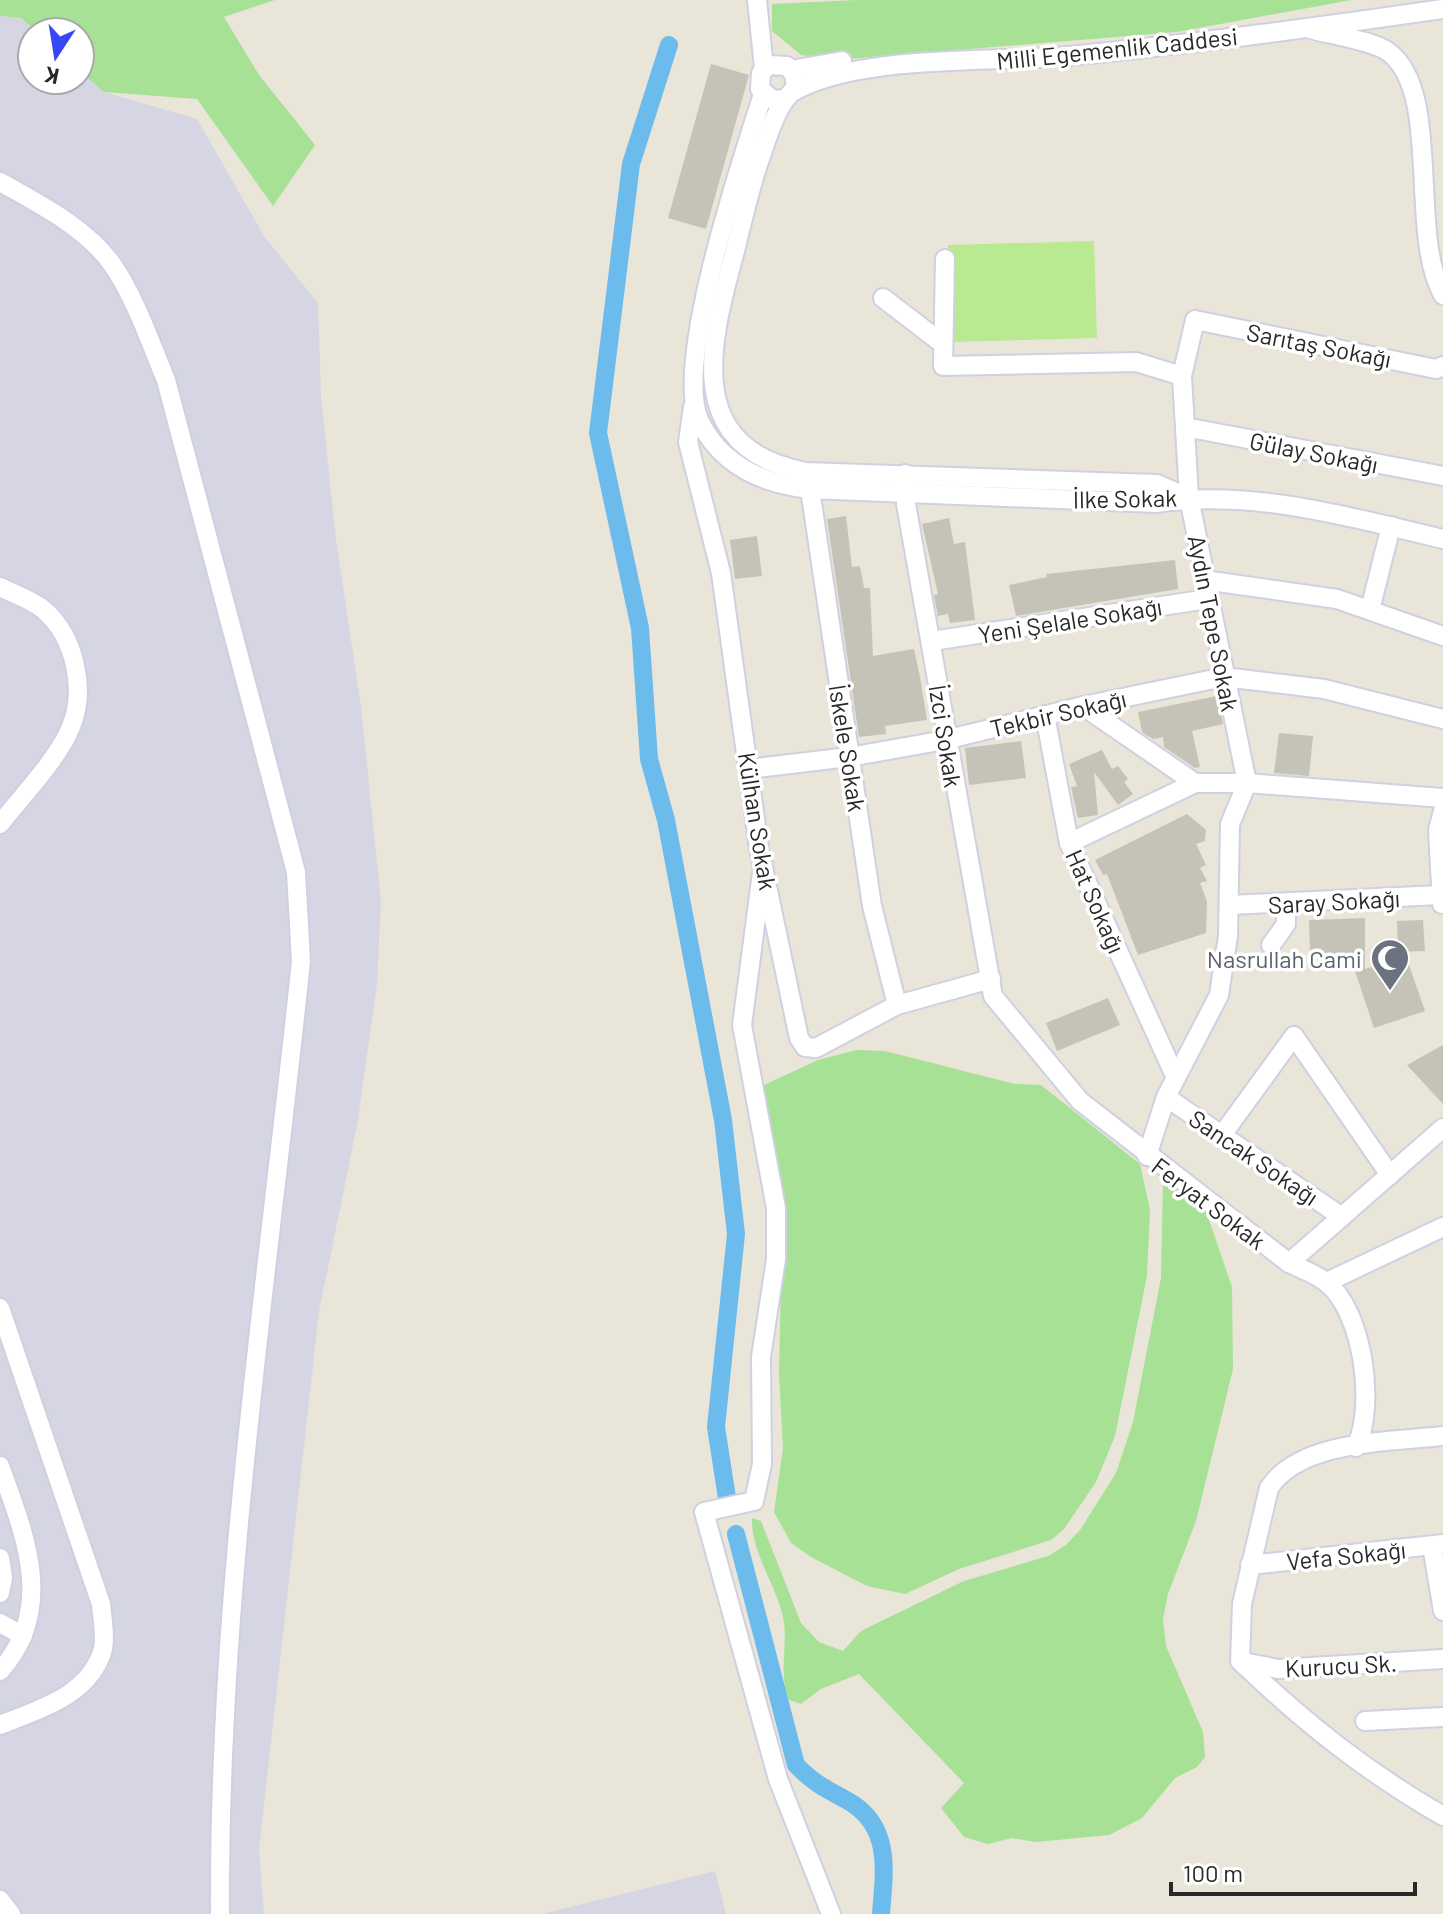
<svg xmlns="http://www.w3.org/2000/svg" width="1443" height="1914" font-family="Barlow,sans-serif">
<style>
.airport{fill:#d5d5e3}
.green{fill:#a6e195}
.pitch{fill:#b9e991}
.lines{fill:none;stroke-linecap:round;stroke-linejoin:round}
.canal{stroke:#6cbbed;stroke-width:18}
.building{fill:#c5c3b8}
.minor-casing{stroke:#cfd0e1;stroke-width:22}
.minor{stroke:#fff;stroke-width:18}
.labels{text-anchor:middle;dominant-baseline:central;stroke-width:7;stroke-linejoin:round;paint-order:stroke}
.street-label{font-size:24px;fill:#282828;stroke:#fff}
.worship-label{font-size:24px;fill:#5b616d;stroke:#fff;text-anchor:end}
</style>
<rect width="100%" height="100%" fill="#eae5d9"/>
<g class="airport">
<path d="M0,16L21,18L37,32H32V80H80V71L104,92L197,119L264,236L318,303L321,396L336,540L361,706L381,902L377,983L358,1120L319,1312L259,1850L264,1914H0Z"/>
<path d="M715,1871L726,1914H542Z"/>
</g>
<g class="green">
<path d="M0,0H275L224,17L259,75L315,145L273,206L197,99L104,92L80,71V32H37L21,18L0,16Z"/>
<path d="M856,0H1351L1177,32L835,60L801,55L772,31V4Z"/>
<path d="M857,1050L885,1051L1015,1084L1041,1085L1140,1164L1150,1210L1147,1276L1115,1436L1096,1482L1064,1529L1051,1540L959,1569L905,1594L867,1586L811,1557L791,1543L774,1512L783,1448L779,1374L781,1277L760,1087L818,1060Z"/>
<path d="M1163,1180L1207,1214L1232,1287L1233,1369L1196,1521L1168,1594L1163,1619L1166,1646L1203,1732L1205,1757L1197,1767L1175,1778L1142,1818L1109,1835L1036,1842L1012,1838L988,1844L964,1837L941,1808L964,1783L859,1674L821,1689L801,1704L789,1700C777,1672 790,1642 782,1613C774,1581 751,1552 752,1518L761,1521L801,1623L819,1642L843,1651L860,1632L871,1626L964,1581L1048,1556L1066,1545L1080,1530L1116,1473L1133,1422L1161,1278Z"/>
</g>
<path class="pitch" d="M1094,241L1097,338L951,342L948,245Z"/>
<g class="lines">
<g class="canal">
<path d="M669,45L631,164L598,433L640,628L649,759L666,820L723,1120L736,1234L716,1427L727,1498"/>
<path d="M736,1534L796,1765C819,1788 828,1789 853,1804C892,1830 884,1874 881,1914"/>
</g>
</g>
<g class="building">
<path d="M711,64L749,75L706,229L668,218Z"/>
<path d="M846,516L852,567L860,566L864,588H870L873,656L914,649L920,677L927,720L885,726L886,734L859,737L827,519Z"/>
<path d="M949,518L954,544L965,542L975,620L950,623L948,614L938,616L934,595L938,594L922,524Z"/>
<path d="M757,536L762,576L735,579L730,540Z"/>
<path d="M1175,560L1178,589L1016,616L1009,585L1047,577L1046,574Z"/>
<path d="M1217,696L1223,724L1192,731L1200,767L1195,768L1164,747L1163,737L1153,739L1142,732L1138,712Z"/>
<path d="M1279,733L1313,736L1309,776L1274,773Z"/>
<path d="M1021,741L1026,778L969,785L965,748Z"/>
<path d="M1102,750L1112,769L1118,766L1128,779L1124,782L1133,794L1118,805L1094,772L1098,815L1078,818L1071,787L1077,786L1069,764Z"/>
<path d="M1187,814L1206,830L1205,841L1196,844L1206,865L1200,868L1207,881L1200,883L1207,901L1206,933L1138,955L1107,874L1103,875L1095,860Z"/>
<path d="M1365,918V969L1406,956L1425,1011L1374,1028L1351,959H1341V954L1310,955L1309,920Z"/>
<path d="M1423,920L1425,951L1398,952L1397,921Z"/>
<path d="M1108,998L1120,1025L1057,1051L1046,1023Z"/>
<path d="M1443,1045V1104L1407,1065Z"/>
</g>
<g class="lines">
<defs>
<g id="minor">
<path d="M757,0L764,68"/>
<path d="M1310,29C1331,35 1370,40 1387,51C1443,89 1408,233 1443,295"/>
<path d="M791,70L842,61"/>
<path d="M794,91C861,54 990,63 1069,56C1194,44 1319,27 1443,9"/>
<path d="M763,94C743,157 672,366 700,422C722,466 763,484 810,489L1156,503C1252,489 1351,517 1443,539"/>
<path d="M785,99L773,100L760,89L761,73L769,65L787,66L794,74L796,86C793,92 789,94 785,100C774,114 767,139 761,156C750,186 743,219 735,251C710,343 681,448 806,472L1157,484L1189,498"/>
<path d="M0,182C38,203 89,229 114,267C137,302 150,342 166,380L296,872L301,961C268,1278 218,1595 220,1914"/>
<path d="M945,259L943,366L1136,362L1182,376"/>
<path d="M883,298L943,344"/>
<path d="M693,407L688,442L721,573L759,848L799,1038L805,1047L816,1048L897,1005L991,979"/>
<path d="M1185,427L1443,476"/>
<path d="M905,474L906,504L993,996L1080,1101L1289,1263C1301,1269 1317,1274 1327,1283C1363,1312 1376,1406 1356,1447"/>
<path d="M810,489L872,906L897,1005"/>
<path d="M1204,580L1337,599L1443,636"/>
<path d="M0,587C14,594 32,600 44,610C75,637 87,691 70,729C57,760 21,797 0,824"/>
<path d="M1370,610L1391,526"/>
<path d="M932,641L1208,599"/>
<path d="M1083,706L1195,783"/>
<path d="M1045,715L1069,843L1176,1078"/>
<path d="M748,769L849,757L945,740L1083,706L1224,677L1324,689L1443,719"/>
<path d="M1247,783L1189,498L1182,376L1195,320L1436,369L1443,366"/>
<path d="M1069,843L1195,783H1247L1443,798"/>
<path d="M763,865L742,1025L776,1208V1259L761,1357L762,1464L754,1501L704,1512L778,1779L831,1914"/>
<path d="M1442,904L1438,830L1443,811"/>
<path d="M1229,905L1440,895"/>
<path d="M1271,945L1286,924V904"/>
<path d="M1166,1097L1342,1217"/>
<path d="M1222,1135L1294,1036L1390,1175"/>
<path d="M1147,1156L1166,1097L1219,995L1228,936L1230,824L1247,783"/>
<path d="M1289,1263L1443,1128"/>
<path d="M1327,1282L1443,1227"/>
<path d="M0,1308L101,1604C102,1617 106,1636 103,1649C90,1696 39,1709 0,1725"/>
<path d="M1443,1436C1391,1442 1300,1440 1269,1488L1242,1604L1240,1661C1305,1723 1365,1771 1443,1816"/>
<path d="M0,1466C25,1535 56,1609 0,1671"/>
<path d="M1432,1546L1443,1611"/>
<path d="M0,1558L3,1578L0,1593"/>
<path d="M1250,1565L1443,1544"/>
<path d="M0,1623L23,1636"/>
<path d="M1243,1662L1278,1669L1443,1659"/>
<path d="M1365,1721L1443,1717"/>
<path d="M0,1900L11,1914"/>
</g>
</defs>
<use href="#minor" class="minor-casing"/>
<use href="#minor" class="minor"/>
</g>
<defs>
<symbol id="mosque-pin" viewBox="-11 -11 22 30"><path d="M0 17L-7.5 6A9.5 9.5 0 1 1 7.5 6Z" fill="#6b7280" stroke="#fff"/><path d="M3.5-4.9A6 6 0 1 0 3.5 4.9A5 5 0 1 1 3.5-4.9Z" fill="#fff"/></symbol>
</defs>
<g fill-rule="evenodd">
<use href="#mosque-pin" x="1368" y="936" width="44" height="60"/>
</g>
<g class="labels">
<g class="street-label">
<text transform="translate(1117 48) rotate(-6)">Milli Egemenlik Caddesi</text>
<text transform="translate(1319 345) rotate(11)">Sarıtaş Sokağı</text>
<text transform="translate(1314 452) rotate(11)">Gülay Sokağı</text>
<text transform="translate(1125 498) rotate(-1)">İlke Sokak</text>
<text transform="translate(1070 620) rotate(-9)">Yeni Şelale Sokağı</text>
<text transform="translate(1214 623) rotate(79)">Aydın Tepe Sokak</text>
<text transform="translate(1058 713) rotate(-13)">Tekbir Sokağı</text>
<text transform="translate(946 736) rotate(81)">İzci Sokak</text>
<text transform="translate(848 748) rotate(81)">İskele Sokak</text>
<text transform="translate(758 821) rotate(81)">Külhan Sokak</text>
<text transform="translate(1096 901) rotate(66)">Hat Sokağı</text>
<text transform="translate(1334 901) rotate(-3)">Saray Sokağı</text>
<text transform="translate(1254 1157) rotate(34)">Sancak Sokağı</text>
<text transform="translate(1209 1203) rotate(37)">Feryat Sokak</text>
<text transform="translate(1346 1555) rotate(-6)">Vefa Sokağı</text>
<text transform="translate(1341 1665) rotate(-3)">Kurucu Sk.</text>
</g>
<g class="worship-label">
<text x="1362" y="958">Nasrullah Cami</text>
</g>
</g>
<g transform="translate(56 56) rotate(192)"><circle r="38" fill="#ffffff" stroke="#a9a9a9" stroke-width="2"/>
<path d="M0-6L14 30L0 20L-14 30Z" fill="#3846f8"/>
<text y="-12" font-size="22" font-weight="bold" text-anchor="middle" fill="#282828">K</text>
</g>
<path d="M1171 1882v12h244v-12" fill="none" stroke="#282828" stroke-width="4"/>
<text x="1183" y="1882" font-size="24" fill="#282828" stroke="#ffffff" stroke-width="6" paint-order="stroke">100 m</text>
</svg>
